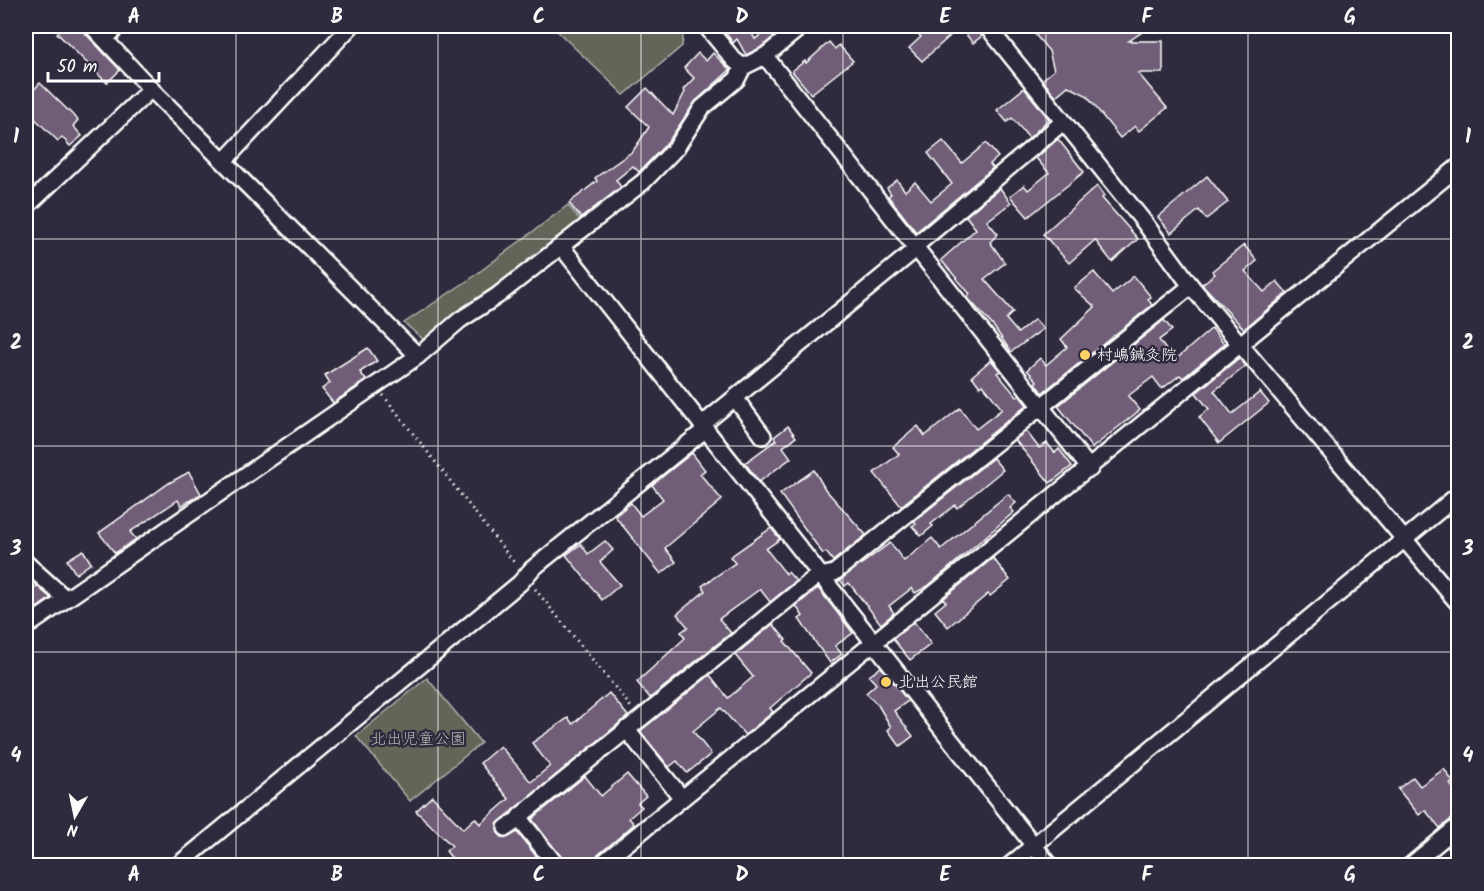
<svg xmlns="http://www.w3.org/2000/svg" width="1484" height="891" font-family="Kalam,'Klee One',sans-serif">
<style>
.green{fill:#626659;stroke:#b0b2ac;stroke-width:1.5}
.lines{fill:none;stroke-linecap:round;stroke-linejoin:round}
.stream{stroke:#9aa1b3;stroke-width:4.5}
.building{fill:#6f5d77;stroke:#fff;stroke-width:1.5}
.street-casing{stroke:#fff;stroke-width:20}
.path{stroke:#fff;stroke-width:3;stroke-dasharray:1.5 4.5;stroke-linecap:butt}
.street{stroke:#2f2a3d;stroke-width:15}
.grid{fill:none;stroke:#fff;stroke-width:1.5;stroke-opacity:0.55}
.poi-dot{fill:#ffd166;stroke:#2f2a3d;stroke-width:2}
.labels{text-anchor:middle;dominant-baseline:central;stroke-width:5;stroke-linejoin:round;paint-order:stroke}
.poi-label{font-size:16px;fill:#fff;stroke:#2f2a3d;text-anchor:start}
.park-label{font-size:16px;fill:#b8bab4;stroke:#2f2a3d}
.neatline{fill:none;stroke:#fff;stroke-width:2}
.grid-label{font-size:20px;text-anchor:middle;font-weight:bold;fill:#fff}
</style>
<rect width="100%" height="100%" fill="#2f2a3d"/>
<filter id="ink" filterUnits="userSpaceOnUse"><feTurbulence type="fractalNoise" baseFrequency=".0167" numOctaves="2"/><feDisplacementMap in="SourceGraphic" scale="12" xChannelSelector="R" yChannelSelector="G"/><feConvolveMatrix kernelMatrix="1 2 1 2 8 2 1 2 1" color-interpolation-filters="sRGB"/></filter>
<g filter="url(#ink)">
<g class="green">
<path d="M552,26H684L682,46L624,95Z"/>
<path d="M568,205L581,221L424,340L404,323L470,279Z"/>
<path d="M427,678L481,743L410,801L356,736Z"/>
</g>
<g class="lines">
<path class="stream" d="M1001,792L1061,866"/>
</g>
<g class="building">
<path d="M65,26H83L85,33L120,70L107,83L57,33Z"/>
<path d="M721,26H748L755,39L772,26H787L760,48L746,55L737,39L733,43Z"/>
<path d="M911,26H976L982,36L973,43L960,27L922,61L909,48L921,37Z"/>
<path d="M1028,26H1151L1129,41H1163V73H1138L1167,108L1139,131L1135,126L1120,138L1086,95L1068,86L1056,96L1042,80L1054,70L1049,51Z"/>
<path d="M829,42L835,49L839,45L853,61L811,94L792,71L805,61L806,63Z"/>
<path d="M698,53L706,61L713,53L730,70L696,101L668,142L639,172L633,166L616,180L621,187L581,218L569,203L597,181L595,178L633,151L649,127L628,107L647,88L673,115L685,92L683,90L694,78L684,68Z"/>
<path d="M40,83L78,120L73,126L82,136L70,146L62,137L58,141L26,110V98Z"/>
<path d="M1024,88L1049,119L1029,138L1012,118L1007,122L997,110Z"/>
<path d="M1058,139L1084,172L1028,217L1010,196L1024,185L1028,190L1049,173L1036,158Z"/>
<path d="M943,141L962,163L986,143L998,157L990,164L993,168L916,232L888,196L891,194L887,188L897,180L905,191L915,182L931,201L952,184L928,153Z"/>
<path d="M1207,176L1228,202L1206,219L1199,210L1171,233L1158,217Z"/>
<path d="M1097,186L1104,196L1102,198L1138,239L1112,262L1095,240L1069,263L1043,234Z"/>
<path d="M1000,188L1011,203L987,221L998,234L990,242L1005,263L984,279L1013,312L1006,319L1018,333L1035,319L1043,329L1011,352L994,327L967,297L970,294L941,260L976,229L966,216Z"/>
<path d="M1244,245L1257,261L1245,271L1264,292L1277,281L1287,293L1244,329L1202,284L1215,274L1212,271Z"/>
<path d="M1094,272L1112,294L1134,276L1151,297L1148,299L1152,305L1042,393L1035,383L1037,381L1027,370L1040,358L1046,365L1067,347L1061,339L1095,307L1074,288Z"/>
<path d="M1164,320L1172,330L1159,340L1174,361L1212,328L1223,343H1226L1183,378L1180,375L1162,389L1153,377L1128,396L1140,410L1092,448L1058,406Z"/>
<path d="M368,348L377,361L360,372L366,380L333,403L322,389L330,383L325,375Z"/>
<path d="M1239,358L1246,366L1214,391L1232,414L1260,392L1269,403L1219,443L1199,417L1209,409L1196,393Z"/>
<path d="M991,360L1000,371L997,373L1017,397L1019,395L1027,405L901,506L874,473L899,454L893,447L918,426L925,436L960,408L976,429L1002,409L983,385L980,387L972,376Z"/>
<path d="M788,426L796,437L783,447L791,458L759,482L745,463L776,440L774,437Z"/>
<path d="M1026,431L1039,448L1047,443L1055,453L1059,449L1072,466L1050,483L1015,440Z"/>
<path d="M692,453L705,470L700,474L722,500L665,548L676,562L661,574L615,516L631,503L641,516L663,499L652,485Z"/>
<path d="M993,458L1003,470L957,508L955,505L931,524L933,526L921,536L912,526L916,524L914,521Z"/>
<path d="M814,470L825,489L866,535L833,561L826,552L823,554L780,494Z"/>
<path d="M189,472L201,494L181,506L178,500L130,532L136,539L115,553L99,533L169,483Z"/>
<path d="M1008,494L1016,503L1010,508L1014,512L928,586L915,593L912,588L889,606L894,613L881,624L849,583L845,586L840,580L890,543L904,561L932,538L941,549Z"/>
<path d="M771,528L780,539L766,549L786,574L788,572L796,581L770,602L760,589L719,619L731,633L650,698L637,682L685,638L681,632L688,627L677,614L705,591L702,586L735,563L730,557Z"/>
<path d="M605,541L613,550L600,562L620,585L602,600L566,555L581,544L588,554Z"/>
<path d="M83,550L91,563L76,574L67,560Z"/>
<path d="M993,558L1010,580L990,596L988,594L948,627L935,611L946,602L943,599Z"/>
<path d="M37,586L51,598L26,615V594Z"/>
<path d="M818,588L853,633L835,646L842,654L830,663L799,619L803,616L796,606Z"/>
<path d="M914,622L931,644L910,660L893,639Z"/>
<path d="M773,624L786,640L784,641L811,673L770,708L773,712L745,735L721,708L693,731L711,754L687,773L677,761L669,767L640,731L710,675L728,698L753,677L735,655Z"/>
<path d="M881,667L908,701L894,711L913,736L900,746L888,730L891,727L878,705L866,693L876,684L869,676Z"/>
<path d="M609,693L628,716L497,824L498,833L502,837L507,838L517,832L544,866H458L446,851L452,846L416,811L432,796L463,829L475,818L480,824L509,799L480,763L500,746L531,782L550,766L532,743L568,718L573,724Z"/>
<path d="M1444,769L1453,782L1450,784L1458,795V814L1440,828L1425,810L1419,815L1398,789L1413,777L1420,786Z"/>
<path d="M627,774L646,796L638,803L642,807L629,818L634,824L587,866H567L532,819L585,776L601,796Z"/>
</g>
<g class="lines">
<defs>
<g id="street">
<path d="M92,26L151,89L418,356"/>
<path d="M706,26L734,60L743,67"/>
<path d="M987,26L1144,222L1191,286L1458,603"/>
<path d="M105,39L118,26"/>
<path d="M765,56L1090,469"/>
<path d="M225,160L351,26"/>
<path d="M26,207L151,89"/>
<path d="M561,246L1050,866"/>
<path d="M735,398L763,436"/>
<path d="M703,424L911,253L920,242L1063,122"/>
<path d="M26,563L66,599"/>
<path d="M26,627L418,356L460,320L497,296L643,182L676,148L702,108L737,79L743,67L765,56L802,26"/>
<path d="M626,729L682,798"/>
<path d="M506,828L519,819"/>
<path d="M177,866L520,583L532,569L706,429"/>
<path d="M557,866L521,821L520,816L816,577L834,573L1191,286"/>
<path d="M599,866L1458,167"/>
<path d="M1009,866L1458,495"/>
<path d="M1410,866L1458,826"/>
</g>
</defs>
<use href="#street" class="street-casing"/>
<g class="path">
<path d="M383,395L516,565"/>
<path d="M535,589L631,707"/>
</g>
<use href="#street" class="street"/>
</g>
</g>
<path class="grid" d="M236,26V866M438,26V866M641,26V866M843,26V866M1046,26V866M1248,26V866M26,239H1458M26,446H1458M26,652H1458"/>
<g class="poi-dot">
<circle cx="1085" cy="355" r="6"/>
<circle cx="886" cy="682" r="6"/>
</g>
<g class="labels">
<g class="poi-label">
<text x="1097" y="355">村嶋鍼灸院</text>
<text x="898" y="682">北出公民館</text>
</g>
<g class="park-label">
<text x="418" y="739">北出児童公園</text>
</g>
</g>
<rect width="1484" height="891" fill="none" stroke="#2f2a3d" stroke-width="66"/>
<g transform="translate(75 816) rotate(189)" stroke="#2f2a3d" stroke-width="4.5" paint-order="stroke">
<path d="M0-4.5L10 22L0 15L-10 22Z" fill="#ffffff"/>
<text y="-9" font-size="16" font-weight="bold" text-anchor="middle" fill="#ffffff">N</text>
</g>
<path d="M48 72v9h111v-9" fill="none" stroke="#ffffff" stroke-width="3"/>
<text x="57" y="72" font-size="18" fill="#ffffff" stroke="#2f2a3d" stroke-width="4.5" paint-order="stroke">50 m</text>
<rect x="33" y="33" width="1418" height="825" class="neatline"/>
<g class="grid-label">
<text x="134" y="23">A</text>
<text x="337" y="23">B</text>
<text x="539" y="23">C</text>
<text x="742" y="23">D</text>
<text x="945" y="23">E</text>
<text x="1147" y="23">F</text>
<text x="1350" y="23">G</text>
<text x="16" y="143">1</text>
<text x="1468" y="143">1</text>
<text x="16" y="349">2</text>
<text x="1468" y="349">2</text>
<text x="16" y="555">3</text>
<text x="1468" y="555">3</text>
<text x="16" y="762">4</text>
<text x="1468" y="762">4</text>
<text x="134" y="881">A</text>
<text x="337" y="881">B</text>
<text x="539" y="881">C</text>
<text x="742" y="881">D</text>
<text x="945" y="881">E</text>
<text x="1147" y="881">F</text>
<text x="1350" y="881">G</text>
</g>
</svg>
